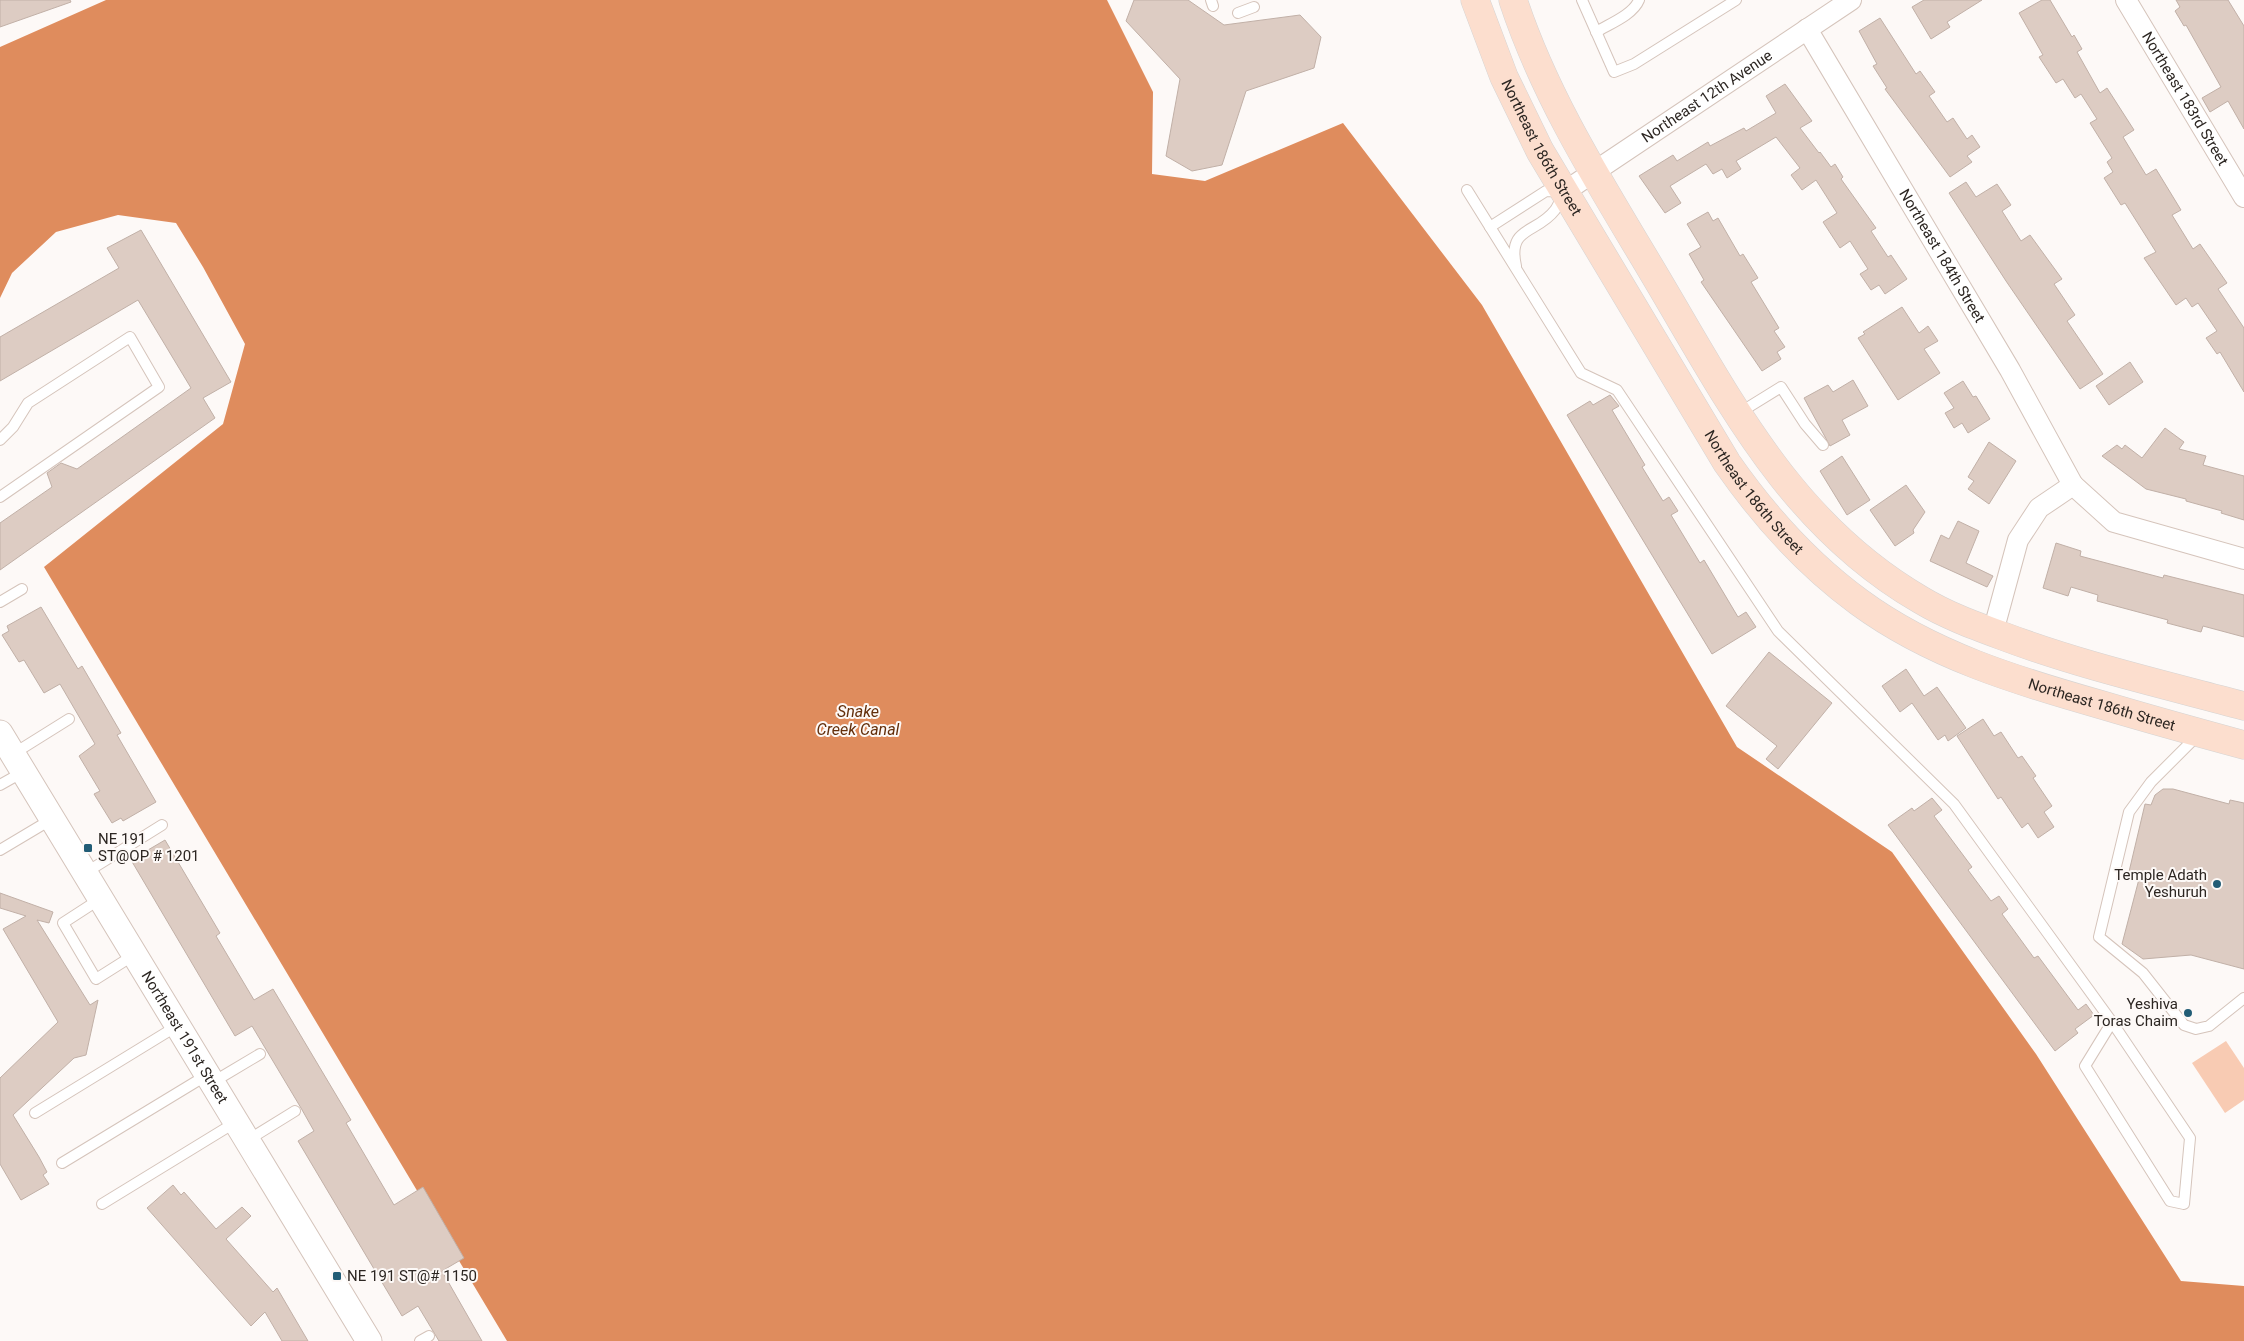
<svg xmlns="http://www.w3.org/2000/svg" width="2244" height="1341" font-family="Roboto,sans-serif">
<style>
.green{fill:#f8cbb3}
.water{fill:#df8c5d}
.building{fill:#ddccc3;stroke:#c1b0a7}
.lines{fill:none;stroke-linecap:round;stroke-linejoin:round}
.service-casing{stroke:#d5c4bb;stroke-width:12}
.minor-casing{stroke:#d5c4bb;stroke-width:22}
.tertiary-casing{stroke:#d5c4bb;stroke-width:27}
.primary-casing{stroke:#d5d4d3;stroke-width:29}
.service{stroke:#fff;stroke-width:10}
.minor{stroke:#fff;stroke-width:20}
.tertiary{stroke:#fff;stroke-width:25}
.primary{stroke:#fcdece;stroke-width:28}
.poi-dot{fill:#225d76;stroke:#fdf9f7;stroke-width:2}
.labels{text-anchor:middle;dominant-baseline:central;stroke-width:4;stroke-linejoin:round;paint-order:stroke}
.street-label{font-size:15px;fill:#2c2622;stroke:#fdf9f7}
.poi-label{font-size:15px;fill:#2c2622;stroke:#fdf9f7;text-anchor:start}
.water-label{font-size:16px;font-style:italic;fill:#642f0b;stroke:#fdf9f7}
</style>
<rect width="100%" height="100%" fill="#fdf9f7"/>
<path class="green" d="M2226,1041L2244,1068V1100L2225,1113L2192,1063Z"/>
<path class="water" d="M106,0H1107L1153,92L1152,174L1205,181L1343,123L1482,305L1737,747L1892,852L2036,1054L2181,1281L2244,1286V1341H507L44,567L223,424L245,344L203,267L176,223L118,215L56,232L12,273L0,298V47Z"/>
<g class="building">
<path d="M0,0H70L71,2L0,27Z"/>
<path d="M1134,0H1188L1224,25L1300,15L1321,37L1314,68L1246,91L1222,165L1192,171L1166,156L1180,79L1126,21Z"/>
<path d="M1924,0H1982L1947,22L1950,27L1931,39L1912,7Z"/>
<path d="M2042,0H2050L2072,37L2074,35L2082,49L2077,52L2100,93L2107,88L2134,130L2123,137L2146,175L2156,169L2181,210L2172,215L2193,249L2200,244L2227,283L2218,289L2244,328V392L2220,352L2217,354L2206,338L2217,331L2198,303L2192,307L2186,298L2176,305L2144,258L2156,252L2125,203L2121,205L2104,178L2113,172L2107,162L2112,158L2090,123L2097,119L2081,94L2075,98L2063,79L2056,83L2039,57L2043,55L2019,13Z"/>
<path d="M2176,0H2228L2244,26V129L2228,101L2210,112L2202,98L2221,87L2186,25L2184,26L2175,11L2180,7Z"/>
<path d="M1880,18L1916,74L1920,71L1935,92L1929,96L1947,122L1953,118L1967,139L1972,135L1980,147L1967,156L1972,162L1950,177L1885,89L1887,88L1873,66L1877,64L1859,31Z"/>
<path d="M1785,84L1812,121L1800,128L1819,153L1820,152L1831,167L1835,164L1843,177L1841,179L1876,228L1871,231L1888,257L1891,255L1907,279L1885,294L1879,285L1871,290L1860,274L1868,269L1850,241L1840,248L1823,222L1837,213L1816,180L1802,190L1791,175L1800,168L1776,137L1736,161L1741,169L1727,178L1722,169L1713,174L1706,164L1670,186L1681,203L1665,213L1639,176L1673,155L1677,161L1708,142L1710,146L1744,128L1746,131L1776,113L1766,96Z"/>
<path d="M1966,182L1976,197L1997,184L2011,205L2002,211L2021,241L2030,235L2062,279L2054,284L2075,315L2067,321L2103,374L2080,389L2006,281L1949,193Z"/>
<path d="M1708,212L1713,221L1718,218L1740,256L1743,254L1758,278L1751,282L1779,328L1774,331L1785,347L1777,352L1781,359L1762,371L1701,282L1704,280L1689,254L1701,247L1687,224Z"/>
<path d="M141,230L231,382L203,398L215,418L0,570V523L52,487L47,473L61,463L77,469L191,388L138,300L0,381V337L119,268L107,248Z"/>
<path d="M1902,307L1919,333L1928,326L1938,341L1924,349L1940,373L1898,400L1858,338L1865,334L1863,332Z"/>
<path d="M2130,362L2143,382L2109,405L2096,386Z"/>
<path d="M1853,380L1868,406L1842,420L1850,435L1830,446L1804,398L1828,385L1833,392Z"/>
<path d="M1963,381L1973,397L1976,396L1990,419L1968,433L1962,423L1954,428L1945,413L1954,408L1944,393Z"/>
<path d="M1610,395L1619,406L1612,410L1645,465L1642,467L1663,501L1669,497L1678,511L1671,515L1700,563L1704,560L1738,617L1746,612L1756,627L1712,654L1567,415L1590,401L1593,405Z"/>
<path d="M2165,428L2184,442L2179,449L2206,456L2203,465L2244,476V520L2221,513L2222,511L2186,501V499L2146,489L2102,456L2117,445L2122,449L2125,445L2142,458Z"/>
<path d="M1989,442L2016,461L1989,504L1968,489L1974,481L1968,477Z"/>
<path d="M1842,456L1870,500L1847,515L1820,471Z"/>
<path d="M1906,485L1925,512L1913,530L1914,533L1895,546L1870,510Z"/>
<path d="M1958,521L1979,531L1966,563L1993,576L1987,587L1930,561L1941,535L1949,539Z"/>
<path d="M2056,543L2081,551L2080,556L2163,578L2164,575L2244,595V637L2203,626L2201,632L2167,623L2168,620L2097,601L2098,595L2071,587L2068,596L2043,588Z"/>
<path d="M41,607L78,669L82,666L121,733L117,735L156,802L123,821L121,818L112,823L94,794L100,791L79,756L95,744L60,684L44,693L24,660L19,662L2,635L9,631L7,626Z"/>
<path d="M1769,652L1832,703L1778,769L1766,759L1777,746L1726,706Z"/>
<path d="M1906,669L1924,696L1937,687L1966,728L1948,741L1945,735L1938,740L1912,703L1900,712L1882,686Z"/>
<path d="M1983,719L1994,736L2001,732L2018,758L2022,756L2036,776L2033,778L2052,806L2044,812L2054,827L2038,838L2028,823L2022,828L2001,797L1998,799L1957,736Z"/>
<path d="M2163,789H2173L2229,804L2230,800L2244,803V969L2191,955L2143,959L2122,944L2139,879L2128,876L2145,804L2151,805L2155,795Z"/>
<path d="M1932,798L1942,810L1934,816L1972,867L1968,870L1991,901L1999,896L2008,909L2002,914L2034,958L2038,956L2078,1010L2086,1004L2094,1015L2075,1029L2078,1033L2055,1051L1888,825L1912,808L1914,811Z"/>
<path d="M165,840L220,933L216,936L254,1000L273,989L351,1120L346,1123L394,1205L423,1187L464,1258L442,1271L482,1341H439L418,1306L402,1316L298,1141L314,1131L301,1108L252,1026L235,1036L131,860Z"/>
<path d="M0,893L53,912L49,923L37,920L90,1005L98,1000L86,1055L74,1058L13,1115L39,1157L47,1172L43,1175L49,1184L21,1200L0,1164V1078L58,1022L3,929L26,916L0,908Z"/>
<path d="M173,1185L181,1195L184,1192L216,1229L242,1207L251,1216L226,1239L273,1292L277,1288L308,1341H282L265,1312L251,1326L147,1208Z"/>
</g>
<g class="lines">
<defs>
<g id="service">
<path d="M1211,0L1213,6"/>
<path d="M1582,0L1614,72L1634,64L1736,0"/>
<path d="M1238,13L1254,7"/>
<path d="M1596,32C1609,24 1633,15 1639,0"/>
<path d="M1467,190L1581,373L1617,390L1778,631L1954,804L2112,1022L2190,1138L2184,1204L2170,1201L2085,1066L2112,1022"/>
<path d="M1490,227L1546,191L1564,192C1561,197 1559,205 1555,210C1537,234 1507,226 1516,266"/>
<path d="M1739,413L1781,387L1805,424L1823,445"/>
<path d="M0,440L13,427L28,403L130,337L159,387L0,497"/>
<path d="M0,602L22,589"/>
<path d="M2197,736L2151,782L2129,812L2099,937L2143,973L2184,1025L2196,1029L2209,1026L2244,998"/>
<path d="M13,754L69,719"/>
<path d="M0,785L23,772"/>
<path d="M0,850L52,819"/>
<path d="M85,873L162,825"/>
<path d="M100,899L63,923L96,979L134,955"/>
<path d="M213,1082L260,1054"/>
<path d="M35,1113L177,1026"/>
<path d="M248,1140L295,1111"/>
<path d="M62,1163L207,1075"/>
<path d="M102,1204L236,1122"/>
<path d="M420,1341L429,1336"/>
</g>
<g id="minor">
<path id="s1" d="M2126,0L2244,197"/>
<path id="s2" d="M1807,29L2010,370L2073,485"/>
<path id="s3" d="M1564,192L1851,0"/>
<path d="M1993,632L2018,540L2039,508L2073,485L2114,522L2244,559"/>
</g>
<g id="tertiary">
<path id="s4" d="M0,733L369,1341"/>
</g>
<g id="primary">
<path id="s5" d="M1475,0L1504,77L1540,151L1727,463C1764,516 1807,564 1859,602C1931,655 2017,681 2102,705C2149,719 2196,732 2244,745"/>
<path d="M1513,0C1545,97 1599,182 1651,269C1727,396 1788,523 1921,600C1946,615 1973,625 2000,635C2079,665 2162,684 2244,706"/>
</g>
</defs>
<use href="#service" class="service-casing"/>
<use href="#minor" class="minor-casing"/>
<use href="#tertiary" class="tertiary-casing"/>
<use href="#primary" class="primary-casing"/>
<use href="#service" class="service"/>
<use href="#minor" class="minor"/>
<use href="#tertiary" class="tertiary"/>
<use href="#primary" class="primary"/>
</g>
<g class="poi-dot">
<rect x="83" y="843" width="10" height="10" rx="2.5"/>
<circle cx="2217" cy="884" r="5"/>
<circle cx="2188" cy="1013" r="5"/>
<rect x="332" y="1271" width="10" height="10" rx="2.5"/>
</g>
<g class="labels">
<g class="street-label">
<text stroke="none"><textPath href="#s3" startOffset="172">Northeast 12th Avenue</textPath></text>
<text stroke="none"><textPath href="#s1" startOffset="115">Northeast 183rd Street</textPath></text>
<text stroke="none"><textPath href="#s5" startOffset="162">Northeast 186th Street</textPath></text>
<text stroke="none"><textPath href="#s2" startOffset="264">Northeast 184th Street</textPath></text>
<text stroke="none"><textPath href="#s5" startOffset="568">Northeast 186th Street</textPath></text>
<text stroke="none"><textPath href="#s5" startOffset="986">Northeast 186th Street</textPath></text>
<text stroke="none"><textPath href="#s4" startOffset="356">Northeast 191st Street</textPath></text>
</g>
<g class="poi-label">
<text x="98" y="839">NE 191<tspan x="98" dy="17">ST@OP # 1201</tspan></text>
<text x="2207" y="875" text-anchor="end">Temple Adath<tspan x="2207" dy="17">Yeshuruh</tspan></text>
<text x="2178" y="1004" text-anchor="end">Yeshiva<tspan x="2178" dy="17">Toras Chaim</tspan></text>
<text x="347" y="1276">NE 191 ST@# 1150</text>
</g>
<g class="water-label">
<text x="858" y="711">Snake<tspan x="858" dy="18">Creek Canal</tspan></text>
</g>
</g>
</svg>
